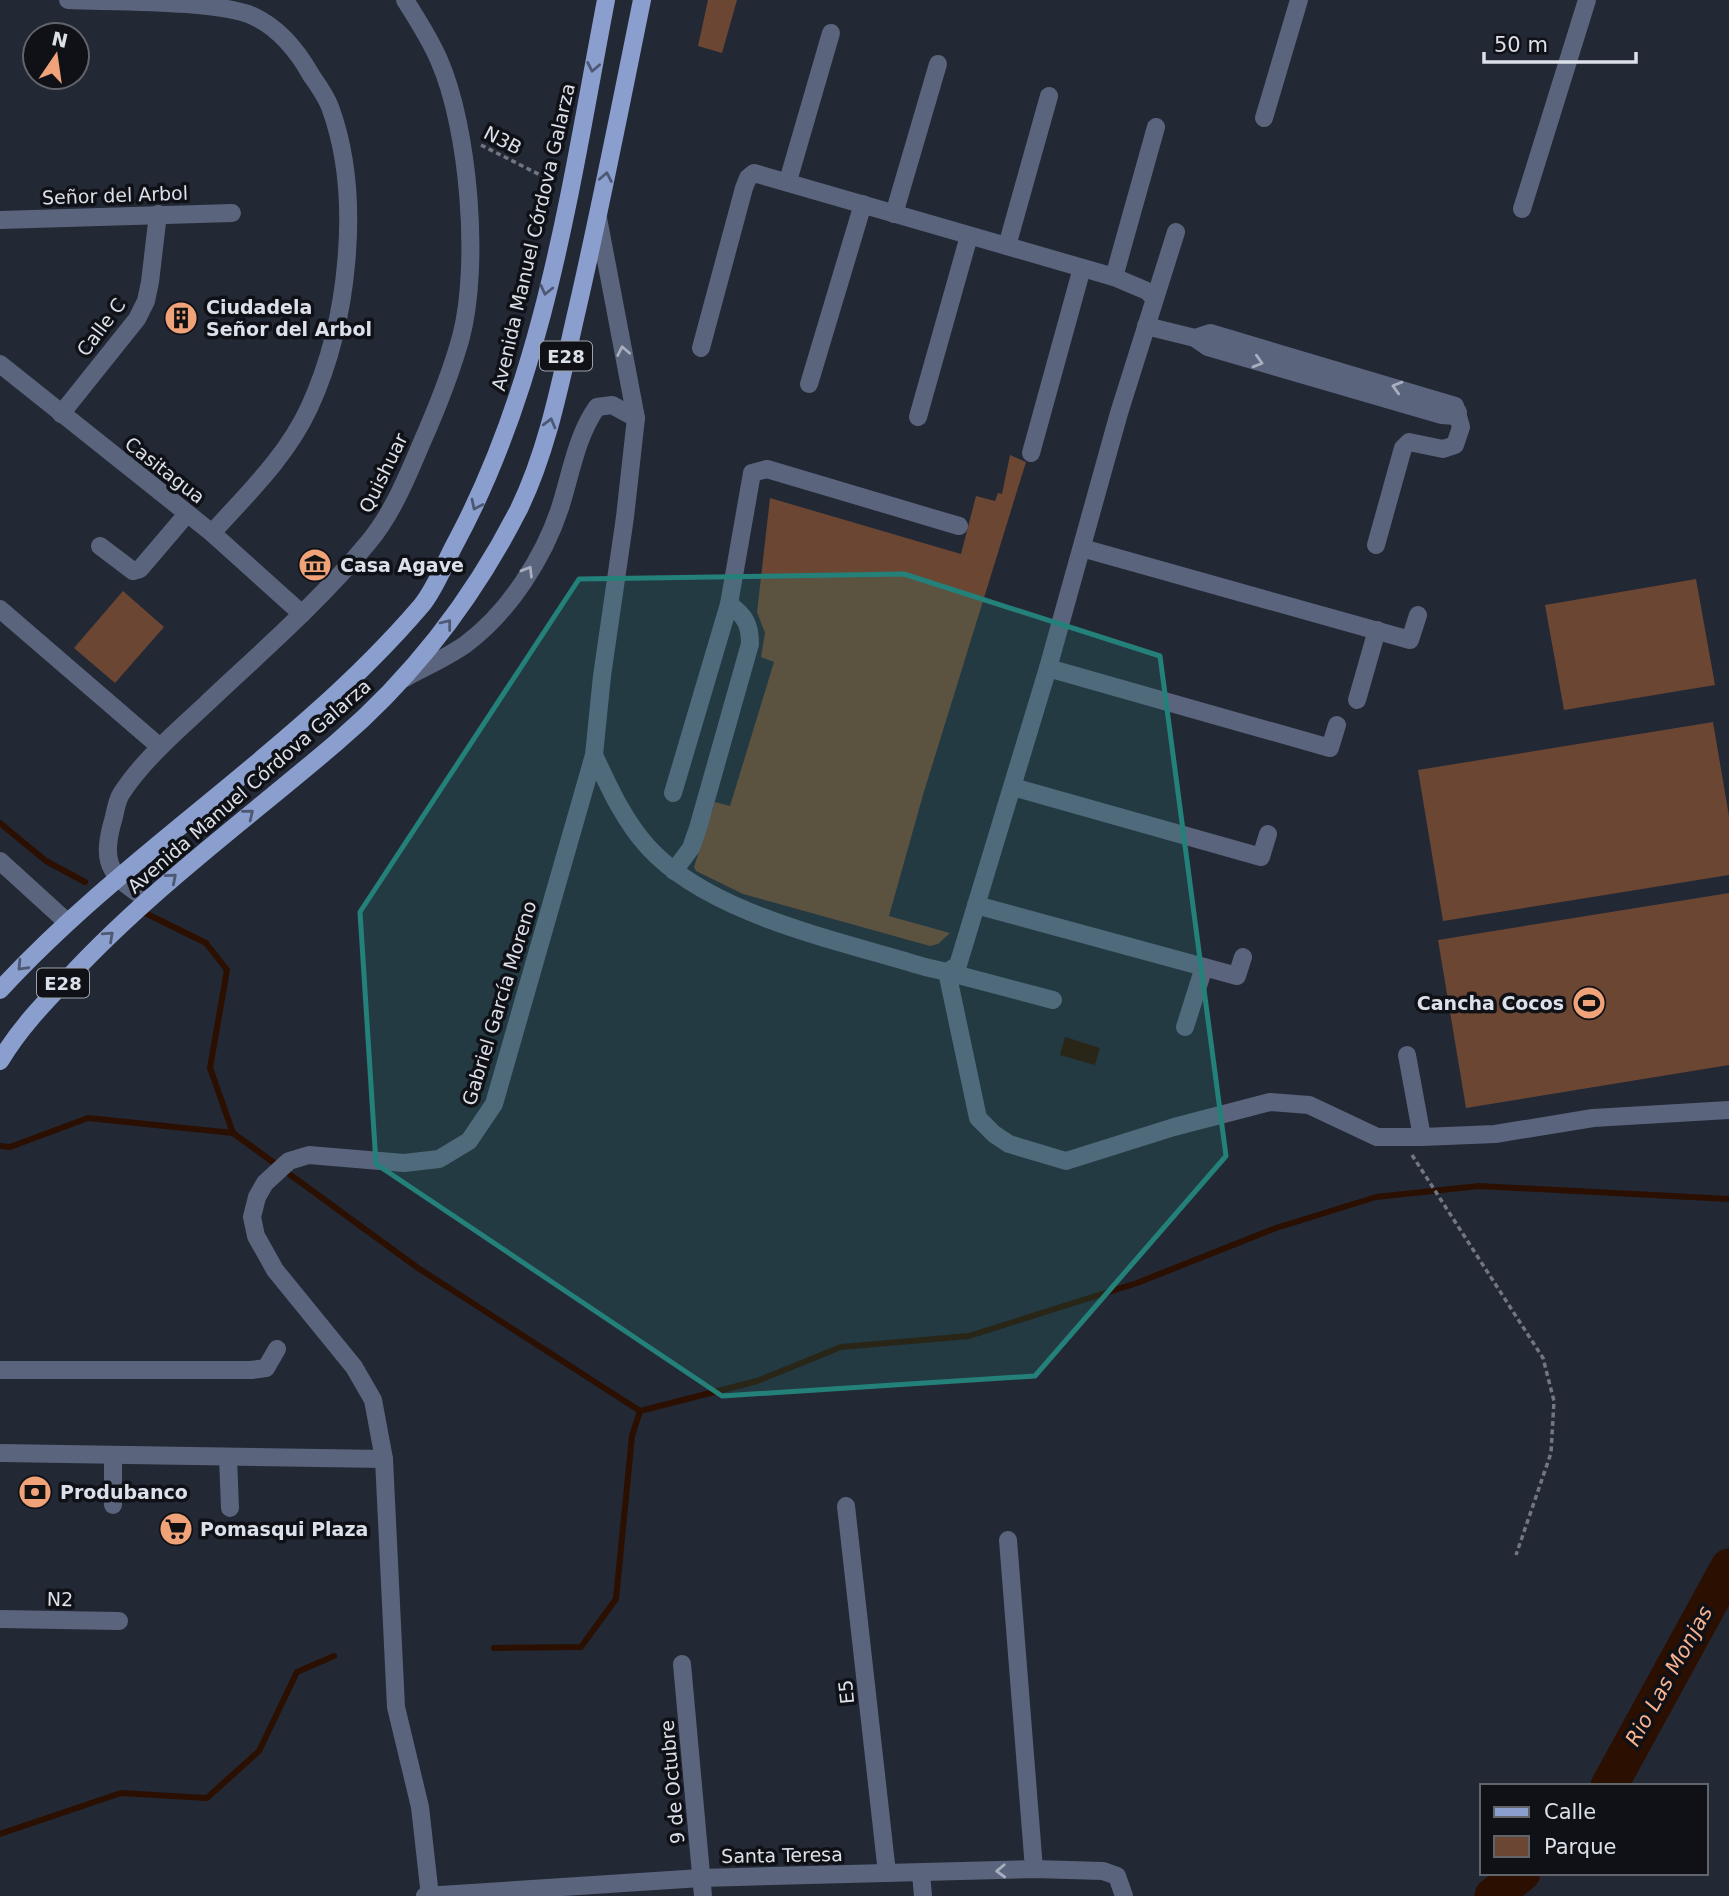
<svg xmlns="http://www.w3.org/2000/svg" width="1729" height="1896" font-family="'DejaVu Sans',sans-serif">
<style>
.green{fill:#6a4633}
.water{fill:#2b1001}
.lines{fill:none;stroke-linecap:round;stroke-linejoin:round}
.stream{stroke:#2b1001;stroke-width:6}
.river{stroke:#2b1001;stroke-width:37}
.path{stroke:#727682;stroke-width:3.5;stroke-dasharray:5 3.5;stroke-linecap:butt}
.minor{stroke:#5a647c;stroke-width:18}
.major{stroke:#8b9fcf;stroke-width:18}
.oneway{stroke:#4d5873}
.oneway2{stroke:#a8aebd}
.marked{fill:#24817a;fill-opacity:0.2;stroke:#24817a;stroke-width:5;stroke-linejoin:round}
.labels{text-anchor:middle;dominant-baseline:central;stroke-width:7;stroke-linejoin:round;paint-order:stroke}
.shield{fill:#0f1117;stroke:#9ea2aa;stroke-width:2}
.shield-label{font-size:18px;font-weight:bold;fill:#dce0e9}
.street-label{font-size:19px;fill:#dce0e9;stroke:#0f1117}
.poi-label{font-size:19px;font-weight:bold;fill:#dce0e9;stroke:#0f1117;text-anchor:start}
.water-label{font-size:21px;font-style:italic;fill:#f8b38e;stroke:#0f1117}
</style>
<rect width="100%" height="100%" fill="#232835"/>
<g class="green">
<path d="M708,0H737L722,53L698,46Z"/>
<path d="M1010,455L1026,462L923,795L889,916L950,933L938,944L930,946L743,894L696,871L694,867L715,802L730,806L774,662L761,657L765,633L757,612L770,498L961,554L976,496L995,501L998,493L1002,494Z"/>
<path d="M1696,579L1715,685L1564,710L1545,605Z"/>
<path d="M123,591L164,627L115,683L74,648Z"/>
<path d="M1713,722L1729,816V875L1443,921L1418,770Z"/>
<path d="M1729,893V1065L1466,1108L1438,940Z"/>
</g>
<path class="water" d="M1065,1037L1100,1048L1095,1065L1060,1055Z"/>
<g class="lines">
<g class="stream">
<path d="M0,823L46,861L85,882"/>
<path d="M141,911L206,943L227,970L210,1068L233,1133L418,1268L640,1411"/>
<path d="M0,1146L10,1147L88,1118L233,1133"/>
<path d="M494,1648L581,1647L616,1599L632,1436L640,1411L757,1381L841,1347L969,1336L1137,1283L1276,1228L1376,1197L1479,1186L1729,1199"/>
<path d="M0,1834L121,1793L207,1798L259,1751L297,1672L334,1656"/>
</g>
<g class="river">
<path d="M1609,1786L1729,1567"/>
<path d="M1493,1896L1522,1873"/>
</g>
<g class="path">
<path d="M481,145L552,181"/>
<path d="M1412,1155L1543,1358L1554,1401L1551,1453L1516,1555"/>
</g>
<g class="minor">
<path d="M68,0C112,2 217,0 253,16C279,28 297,50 311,75C318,85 326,96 330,107C363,196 348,324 309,408C287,456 247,494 212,533"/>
<path d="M1264,118L1299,0"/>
<path d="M788,181L831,33"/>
<path d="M1522,209L1587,0"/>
<path d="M894,214L938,64"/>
<path d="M0,220L232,213"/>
<path d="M1007,246L1049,96"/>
<path d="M1114,277L1156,127"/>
<path d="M1146,326L1195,338L1208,347L1442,415L1455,416L1458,412"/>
<path d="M1195,338L1210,333L1455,406L1461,427L1455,445L1443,449L1409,442L1403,448L1376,545"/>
<path d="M701,348L744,188L748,178L754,173L1114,277L1147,291L1154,298"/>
<path d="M0,364L212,533L302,614"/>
<path d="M809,384L863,204"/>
<path d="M61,414L137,319L146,301L150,282L158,214"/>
<path d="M918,417L969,236"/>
<path d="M1031,453L1082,268"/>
<path d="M100,546L133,571L140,569L186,515"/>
<path d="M1082,548L1410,640L1418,615"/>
<path d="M0,609L160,747"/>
<path d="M1048,668L1330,748L1337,725"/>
<path d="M405,678C425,667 448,657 466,644C509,612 544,557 560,508C571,474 576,437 597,407L612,405L636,418"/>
<path d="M1357,700L1377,630"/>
<path d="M594,755C609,787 624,821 648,847C710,915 838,940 925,967L947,972L958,965L1048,668L1119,413L1176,232"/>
<path d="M1013,787L1261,857L1268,834"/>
<path d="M673,793L729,604"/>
<path d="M0,861L67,922"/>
<path d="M674,871L691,848L698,828L750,644C750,624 745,616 729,604L752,473L767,469L959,526"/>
<path d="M148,900C114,877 100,868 112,824C115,815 116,802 121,794C143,760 176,732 205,705C260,653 318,603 367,544C392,515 407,477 422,442C437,408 451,373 461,337C480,265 469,128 439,60C430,39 417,19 405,0"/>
<path d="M976,905L1237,976L1243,957"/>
<path d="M1053,1000L947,972L978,1118L994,1134L1009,1144L1066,1161L1174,1127L1270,1102L1309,1105L1377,1137H1422L1407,1055"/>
<path d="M1185,1027L1204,967"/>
<path d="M1422,1137L1495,1134L1593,1118L1729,1110"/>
<path d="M0,1370H251L266,1368L277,1349"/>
<path d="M0,1453L384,1459"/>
<path d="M228,1458L230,1508"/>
<path d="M113,1505V1455"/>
<path d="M846,1506L887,1873"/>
<path d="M1008,1540L1034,1869"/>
<path d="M0,1619L119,1621"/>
<path d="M682,1664L703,1896"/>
<path d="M921,1873L923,1896"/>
<path d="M425,1896L701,1878L1034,1869L1103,1871L1117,1876L1124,1896"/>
<path d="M430,1896L420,1807L396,1707L384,1459L373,1400L354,1367L275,1270L256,1236L252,1217L257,1197L265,1183L289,1161L309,1155L404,1163L439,1159L469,1141L494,1104L594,755L602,676L625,517L636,418L598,218"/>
</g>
<g class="major">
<path d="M0,990C129,850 297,751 421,606C436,588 445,562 456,542C545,376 571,183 606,0"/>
<path d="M0,1061C19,1029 44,1003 70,976C151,889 247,819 337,742C413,677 474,597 519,509C547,451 560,385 574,323C599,216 620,108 642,0"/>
</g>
</g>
<defs><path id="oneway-chevron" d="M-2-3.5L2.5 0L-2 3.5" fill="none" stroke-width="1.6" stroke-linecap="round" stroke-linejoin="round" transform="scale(1.75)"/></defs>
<g class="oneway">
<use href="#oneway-chevron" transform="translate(593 67) rotate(101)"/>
<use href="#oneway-chevron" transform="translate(606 177) rotate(-79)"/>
<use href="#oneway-chevron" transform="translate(546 290) rotate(103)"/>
<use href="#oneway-chevron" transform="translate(550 423) rotate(-75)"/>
<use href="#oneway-chevron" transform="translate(476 505) rotate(116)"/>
<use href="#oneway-chevron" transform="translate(447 624) rotate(-52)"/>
<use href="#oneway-chevron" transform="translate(249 814) rotate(-39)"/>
<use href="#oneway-chevron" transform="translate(172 878) rotate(-41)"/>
<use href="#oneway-chevron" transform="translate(109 936) rotate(-42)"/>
<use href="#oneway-chevron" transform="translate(22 966) rotate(133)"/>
</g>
<g class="oneway2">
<use href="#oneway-chevron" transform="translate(623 351) rotate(-101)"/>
<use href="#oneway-chevron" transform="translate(1258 362) rotate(16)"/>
<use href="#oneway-chevron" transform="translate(1397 387) rotate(-164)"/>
<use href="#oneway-chevron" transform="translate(528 571) rotate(-59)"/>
<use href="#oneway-chevron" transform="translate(1001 1871) rotate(178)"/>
</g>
<path class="marked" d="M904,574L1160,656L1226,1156L1035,1376L722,1396L376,1164L360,912L579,579Z"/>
<defs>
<symbol id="building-disc" viewBox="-11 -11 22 22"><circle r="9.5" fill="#f0a278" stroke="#0f1117"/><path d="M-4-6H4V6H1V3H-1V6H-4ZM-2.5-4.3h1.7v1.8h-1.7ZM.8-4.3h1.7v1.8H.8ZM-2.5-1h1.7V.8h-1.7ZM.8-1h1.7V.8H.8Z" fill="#111"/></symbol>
<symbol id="museum-disc" viewBox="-11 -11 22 22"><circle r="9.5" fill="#f0a278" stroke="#0f1117"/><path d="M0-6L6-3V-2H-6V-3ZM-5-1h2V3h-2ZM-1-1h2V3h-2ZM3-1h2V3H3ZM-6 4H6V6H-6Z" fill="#111"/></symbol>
<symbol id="stadium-disc" viewBox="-11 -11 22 22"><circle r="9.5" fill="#f0a278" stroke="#0f1117"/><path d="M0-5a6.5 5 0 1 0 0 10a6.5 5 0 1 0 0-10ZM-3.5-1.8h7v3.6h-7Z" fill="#111"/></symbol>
<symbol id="bank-disc" viewBox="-11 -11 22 22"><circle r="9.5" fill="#f0a278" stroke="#0f1117"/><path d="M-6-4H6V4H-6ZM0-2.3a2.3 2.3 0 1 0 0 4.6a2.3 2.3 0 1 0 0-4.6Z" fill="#111"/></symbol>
<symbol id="supermarket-disc" viewBox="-11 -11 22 22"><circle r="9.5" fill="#f0a278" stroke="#0f1117"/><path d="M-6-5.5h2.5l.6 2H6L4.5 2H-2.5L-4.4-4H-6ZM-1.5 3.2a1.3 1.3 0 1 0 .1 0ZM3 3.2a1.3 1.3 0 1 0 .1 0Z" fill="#111"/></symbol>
</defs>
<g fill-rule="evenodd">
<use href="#building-disc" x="162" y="299" width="38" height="38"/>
<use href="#museum-disc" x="296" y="546" width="38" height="38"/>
<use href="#stadium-disc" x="1570" y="984" width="38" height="38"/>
<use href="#bank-disc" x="16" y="1473" width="38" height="38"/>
<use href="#supermarket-disc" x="157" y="1510" width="38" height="38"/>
</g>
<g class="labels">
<g class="shield">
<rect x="540" y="341.5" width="52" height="29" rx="5"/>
<rect x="37" y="968.5" width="52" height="29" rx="5"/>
</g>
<g class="shield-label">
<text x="566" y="356">E28</text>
<text x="63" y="983">E28</text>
</g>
<g class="street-label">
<text transform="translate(503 140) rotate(27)">N3B</text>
<text transform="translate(115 195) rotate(-2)">Señor del Arbol</text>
<text transform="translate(533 237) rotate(-77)">Avenida Manuel Córdova Galarza</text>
<text transform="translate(101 327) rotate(-53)">Calle C</text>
<text transform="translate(165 470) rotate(38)">Casitagua</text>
<text transform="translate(383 473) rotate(-64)">Quishuar</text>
<text transform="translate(249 786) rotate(-41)">Avenida Manuel Córdova Galarza</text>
<text transform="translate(499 1003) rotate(-73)">Gabriel García Moreno</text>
<text transform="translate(60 1599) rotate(1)">N2</text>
<text transform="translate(846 1692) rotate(-96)">E5</text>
<text transform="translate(672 1782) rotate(-95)">9 de Octubre</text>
<text transform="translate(782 1855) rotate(-1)">Santa Teresa</text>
</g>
<g class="poi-label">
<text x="206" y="307">Ciudadela<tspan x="206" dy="22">Señor del Arbol</tspan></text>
<text x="340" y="565">Casa Agave</text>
<text x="1564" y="1003" text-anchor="end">Cancha Cocos</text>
<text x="60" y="1492">Produbanco</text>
<text x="200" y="1529">Pomasqui Plaza</text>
</g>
<g class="water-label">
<text transform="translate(1669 1676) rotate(-61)">Rio Las Monjas</text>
</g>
</g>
<rect x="1480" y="1784" width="228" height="91" fill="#0f1117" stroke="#61646b" stroke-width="2"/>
<rect x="1494" y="1807" width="35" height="10" fill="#8b9fcf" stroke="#61646b" stroke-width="2"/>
<text x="1544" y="1819" font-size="21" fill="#dce0e9">Calle</text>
<rect x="1494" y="1836" width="35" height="21" fill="#6a4633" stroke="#61646b" stroke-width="2"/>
<text x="1544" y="1854" font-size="21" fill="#dce0e9">Parque</text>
<g transform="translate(56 56) rotate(13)"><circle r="33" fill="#0f1117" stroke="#61646b" stroke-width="2"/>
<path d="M0-5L12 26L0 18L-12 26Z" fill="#f0a278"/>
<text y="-10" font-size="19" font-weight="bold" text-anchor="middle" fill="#dce0e9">N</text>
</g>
<path d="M1484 52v10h152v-10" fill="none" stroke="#dce0e9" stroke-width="3.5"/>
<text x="1494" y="52" font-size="21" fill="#dce0e9" stroke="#0f1117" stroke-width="5" paint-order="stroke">50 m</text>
</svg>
